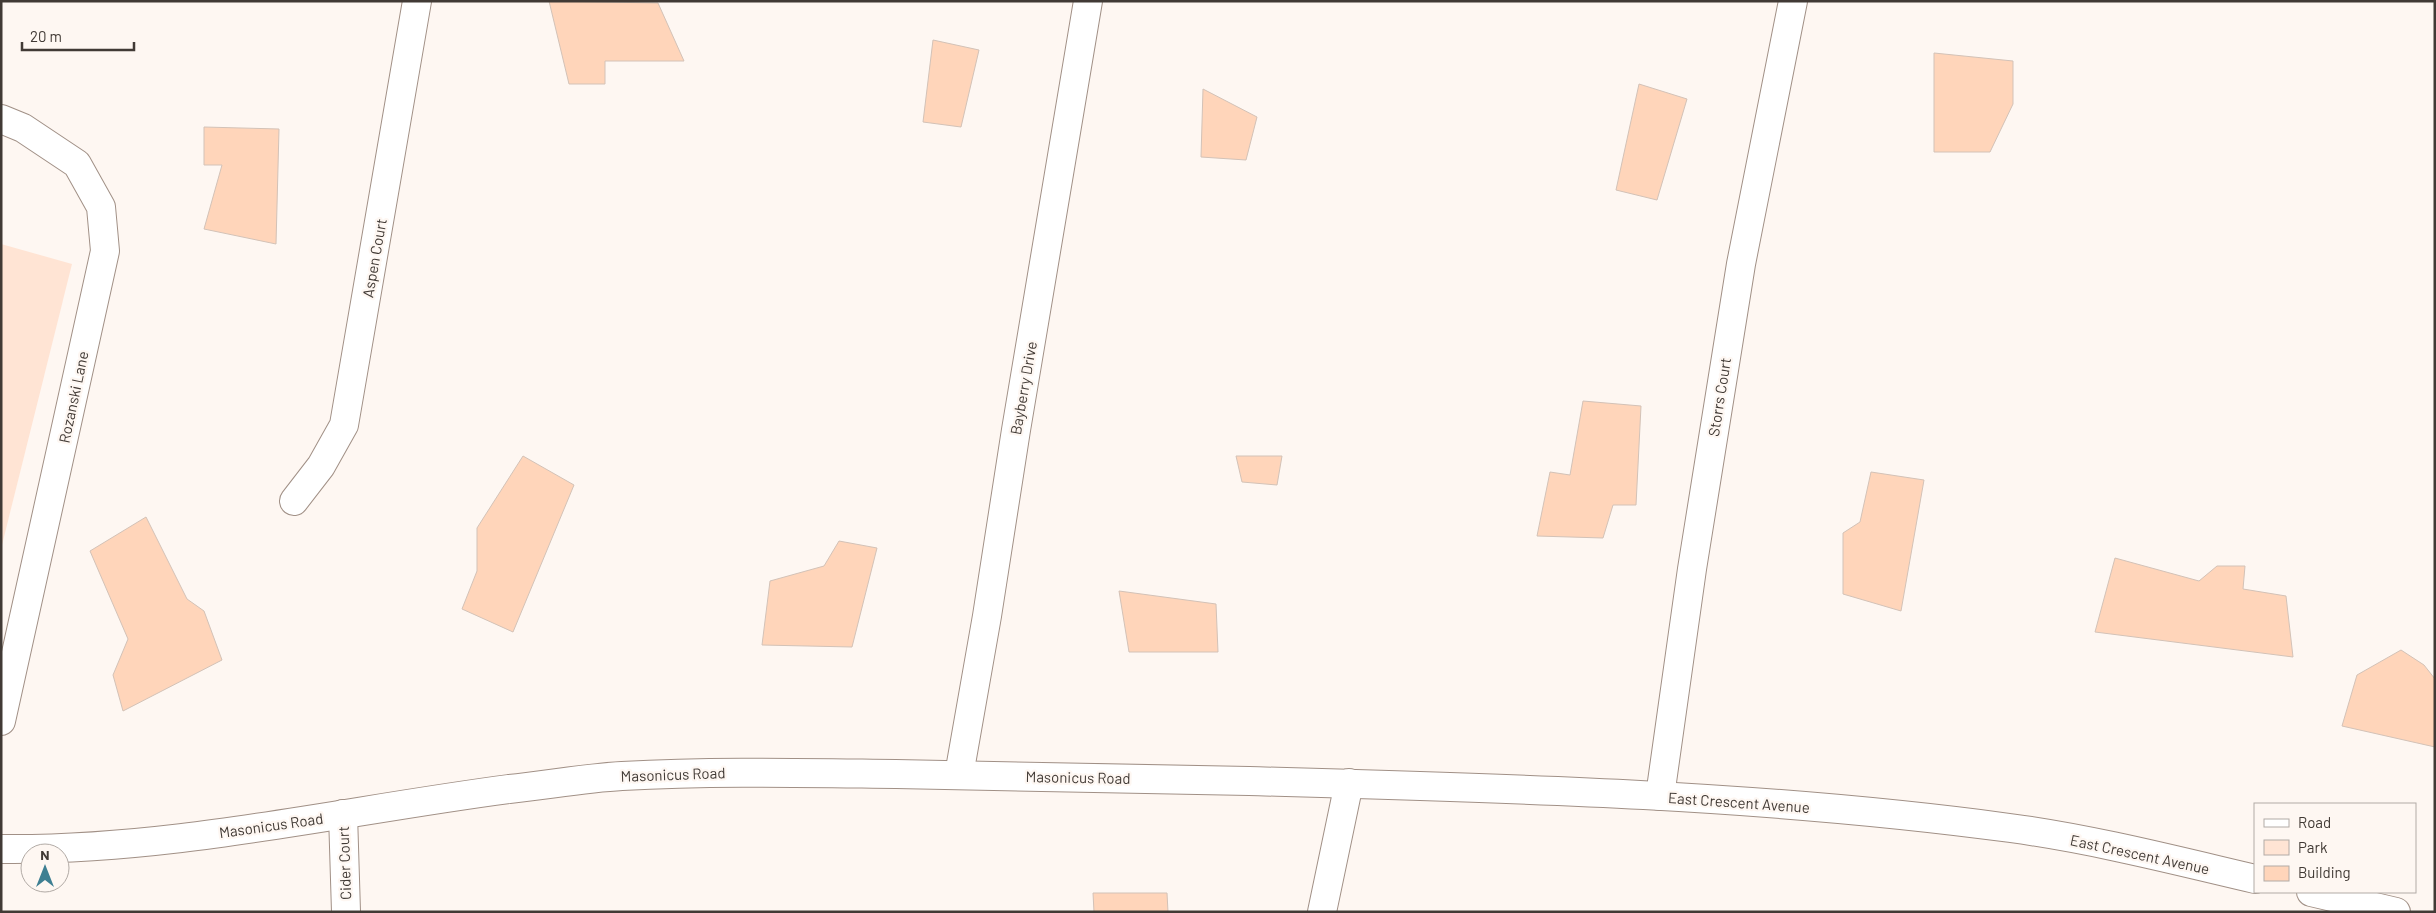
<svg xmlns="http://www.w3.org/2000/svg" width="2436" height="913" font-family="Barlow,sans-serif">
<style>
.green{fill:#ffe4d4}
.building{fill:#ffd5ba;stroke:#d3c2b7}
.lines{fill:none;stroke-linecap:round;stroke-linejoin:round}
.minor-casing{stroke:#a19086;stroke-width:30}
.minor{stroke:#fff;stroke-width:28}
.labels{text-anchor:middle;dominant-baseline:central;stroke-width:4.5;stroke-linejoin:round;paint-order:stroke}
.street-label{font-size:15px;fill:#413a35;stroke:#fef7f2}
</style>
<rect width="100%" height="100%" fill="#fef7f2"/>
<path class="green" d="M1,244L72,264L1,549Z"/>
<g class="building">
<path d="M549,1L658,3L684,61H605V84H569Z"/>
<path d="M933,40L979,50L961,127L923,122Z"/>
<path d="M1934,53L2013,61V104L1990,152H1934Z"/>
<path d="M1639,84L1687,99L1657,200L1616,190Z"/>
<path d="M1203,89L1257,117L1246,160L1201,157Z"/>
<path d="M204,127L279,129L276,244L204,229L222,165H204Z"/>
<path d="M1583,401L1641,406L1636,505H1613L1603,538L1537,536L1550,472L1570,475Z"/>
<path d="M523,456L574,485L513,632L462,609L477,571V528Z"/>
<path d="M1236,456H1282L1277,485L1242,482Z"/>
<path d="M1871,472L1924,480L1901,611L1843,594V533L1860,522Z"/>
<path d="M146,517L187,599L204,611L222,660L123,711L113,675L128,639L90,551Z"/>
<path d="M839,541L877,548L852,647L762,645L770,581L824,566Z"/>
<path d="M2115,558L2199,581L2217,566H2245L2243,589L2286,596L2293,657L2095,632Z"/>
<path d="M1119,591L1216,604L1218,652H1129Z"/>
<path d="M2401,650L2424,665L2435,679V747L2342,726L2357,675Z"/>
<path d="M1093,893H1167L1168,912H1094Z"/>
</g>
<g class="lines">
<defs>
<g id="minor">
<path d="M1,119L23,128L77,164L101,207L105,251L1,721"/>
<path d="M294,501L321,466L344,425L417,1"/>
<path d="M959,775L987,616L1016,430L1088,1"/>
<path d="M1660,796L1692,569L1741,264L1793,1"/>
<path d="M343,814L346,912"/>
<path d="M1,849C172,851 341,811 509,789C547,785 585,778 622,776C713,771 805,773 896,774C1013,776 1131,778 1249,781C1502,788 1758,794 2010,828C2092,839 2174,860 2255,879"/>
<path d="M2311,892L2396,912"/>
<path d="M1322,912L1349,783"/>
</g>
</defs>
<use href="#minor" class="minor-casing"/>
<use href="#minor" class="minor"/>
</g>
<g class="labels">
<g class="street-label">
<text transform="translate(374 258) rotate(-80)">Aspen Court</text>
<text transform="translate(1023 388) rotate(-80)">Bayberry Drive</text>
<text transform="translate(73 397) rotate(-78)">Rozanski Lane</text>
<text transform="translate(1719 397) rotate(-81)">Storrs Court</text>
<text transform="translate(673 774) rotate(-2)">Masonicus Road</text>
<text transform="translate(1078 777) rotate(1)">Masonicus Road</text>
<text transform="translate(1739 802) rotate(4)">East Crescent Avenue</text>
<text transform="translate(271 825) rotate(-8)">Masonicus Road</text>
<text transform="translate(2140 854) rotate(12)">East Crescent Avenue</text>
<text transform="translate(344 863) rotate(-92)">Cider Court</text>
</g>
</g>
<rect width="2436" height="913" fill="none" stroke="#413a35" stroke-width="5"/>
<rect x="2254" y="803" width="162" height="90" fill="#fef7f2" stroke="#b2aba6"/>
<rect x="2264" y="819" width="25" height="8" fill="#ffffff" stroke="#b2aba6"/>
<text x="2298" y="828" font-size="15" fill="#413a35">Road</text>
<rect x="2264" y="840" width="25" height="15" fill="#ffe4d4" stroke="#b2aba6"/>
<text x="2298" y="853" font-size="15" fill="#413a35">Park</text>
<rect x="2264" y="866" width="25" height="15" fill="#ffd5ba" stroke="#b2aba6"/>
<text x="2298" y="878" font-size="15" fill="#413a35">Building</text>
<g transform="translate(45 868)"><circle r="24" fill="#fef7f2" stroke="#b2aba6"/>
<path d="M0-4L9 19L0 12L-9 19Z" fill="#3e7f92"/>
<text y="-8" font-size="14" font-weight="bold" text-anchor="middle" fill="#413a35">N</text>
</g>
<path d="M22 42v8h112v-8" fill="none" stroke="#413a35" stroke-width="2.5"/>
<text x="30" y="42" font-size="15" fill="#413a35" stroke="#fef7f2" stroke-width="4" paint-order="stroke">20 m</text>
</svg>
